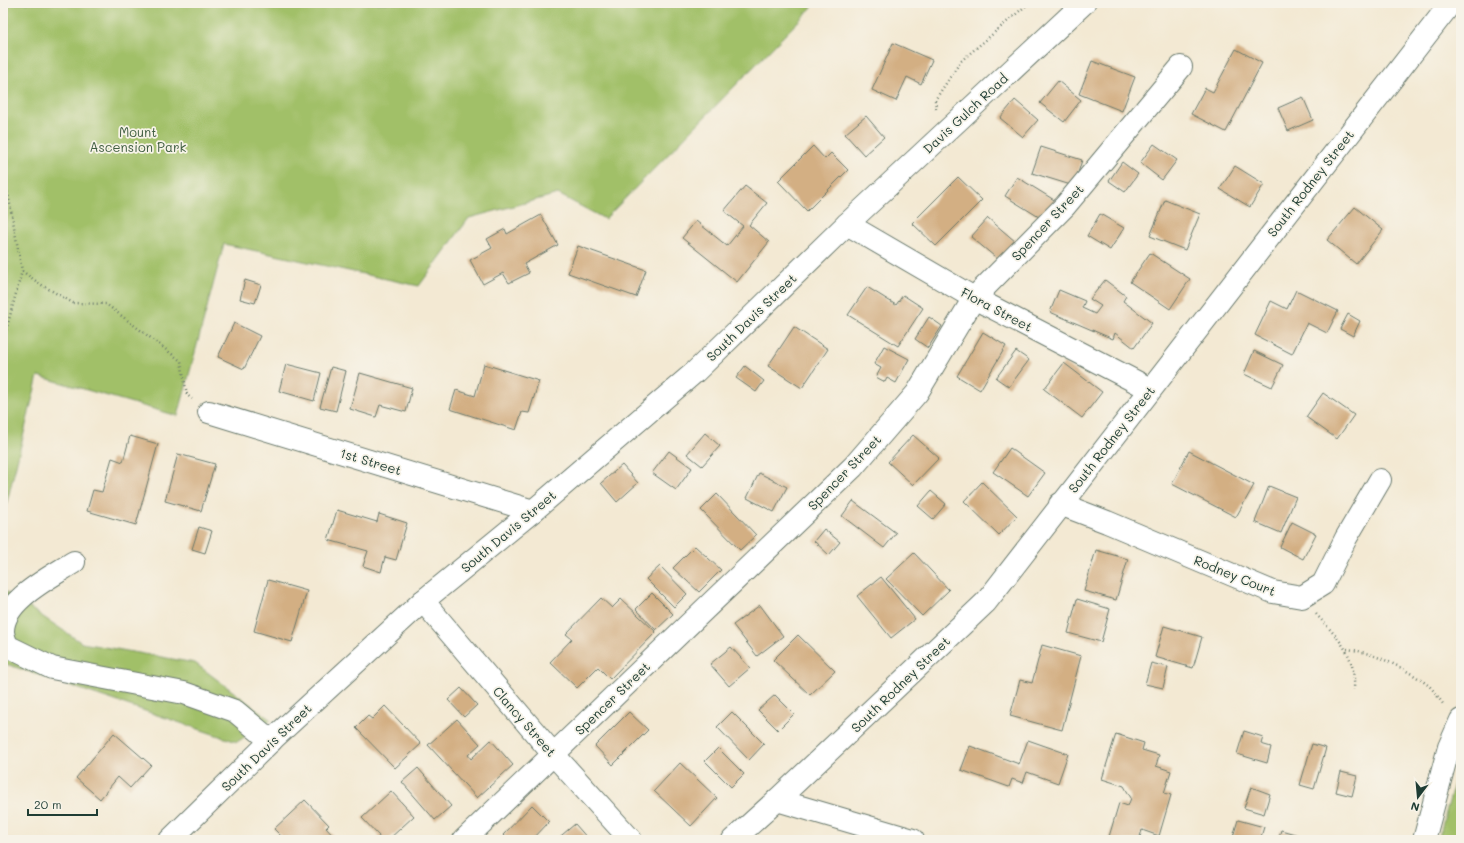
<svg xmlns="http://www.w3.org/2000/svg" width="1464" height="843" font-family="Mali,sans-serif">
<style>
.green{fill:#a1c068;stroke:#607e4e}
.building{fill:#d3af83}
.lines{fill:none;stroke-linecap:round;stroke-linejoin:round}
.minor-casing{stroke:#69796c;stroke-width:24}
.path{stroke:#69796c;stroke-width:2.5;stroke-dasharray:1 3;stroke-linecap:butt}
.minor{stroke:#fff;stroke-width:22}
.labels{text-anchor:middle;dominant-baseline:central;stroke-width:3.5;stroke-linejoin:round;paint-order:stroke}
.street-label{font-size:13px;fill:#1f3d34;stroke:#f7f3e8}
.park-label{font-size:13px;fill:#405e41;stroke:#f7f3e8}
</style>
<rect width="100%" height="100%" fill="#f7f3e8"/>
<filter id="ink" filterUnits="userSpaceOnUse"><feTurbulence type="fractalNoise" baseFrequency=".025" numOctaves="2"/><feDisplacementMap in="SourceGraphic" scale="8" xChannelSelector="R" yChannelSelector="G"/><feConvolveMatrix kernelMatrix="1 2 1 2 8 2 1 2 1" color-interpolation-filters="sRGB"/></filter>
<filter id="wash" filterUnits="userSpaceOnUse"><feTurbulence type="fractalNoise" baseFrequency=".012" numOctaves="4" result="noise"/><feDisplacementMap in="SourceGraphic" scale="16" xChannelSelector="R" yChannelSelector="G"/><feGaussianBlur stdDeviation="0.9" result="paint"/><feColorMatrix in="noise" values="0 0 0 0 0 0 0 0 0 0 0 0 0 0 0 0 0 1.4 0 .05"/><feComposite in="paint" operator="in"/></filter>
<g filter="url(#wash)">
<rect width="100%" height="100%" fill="#f3e9d3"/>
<g class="green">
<path d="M3,3H816L605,219L558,194L469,218L419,286L224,244L178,416L38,376L3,518Z"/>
<path d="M3,590L82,643L195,663L271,720L237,742L3,663Z"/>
<path d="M1461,760V840H1438Z"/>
</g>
<g id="blocks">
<g class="building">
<path d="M893,43L932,60L921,84L907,77L896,101L872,90Z"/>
<path d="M1236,49L1262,63L1226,132L1191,114L1205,88L1213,92Z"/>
<path d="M1092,61L1135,77L1122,111L1079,94Z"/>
<path d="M1058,81L1081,100L1064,122L1040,103Z"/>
<path d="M1303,97L1313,120L1288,131L1278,108Z"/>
<path d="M1015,100L1038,120L1023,137L1000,118Z"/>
<path d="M866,116L884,137L864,155L845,134Z"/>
<path d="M1154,144L1177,160L1162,180L1140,163Z"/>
<path d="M813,146L825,159L831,153L848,170L807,211L778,181Z"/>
<path d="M1041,147L1082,160L1074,186L1032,173Z"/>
<path d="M1122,162L1138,174L1125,192L1109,181Z"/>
<path d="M1235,166L1264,184L1250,207L1220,189Z"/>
<path d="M958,177L982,200L936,246L912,223Z"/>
<path d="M1017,177L1059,203L1047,222L1005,196Z"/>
<path d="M745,186L767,203L749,225L769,242L737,282L682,238L696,221L727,246L743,226L724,211Z"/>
<path d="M1165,200L1200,214L1185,250L1150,236Z"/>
<path d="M1355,207L1383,230L1356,264L1327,240Z"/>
<path d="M1100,214L1124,228L1110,250L1087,236Z"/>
<path d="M541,215L558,245L524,264L529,273L509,283L503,273L483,284L470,260L492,248L487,239L505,229L507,234Z"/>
<path d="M988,218L1016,242L1000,261L971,237Z"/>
<path d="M578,246L646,270L636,297L568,273Z"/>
<path d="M1150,253L1190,279L1170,309L1130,282Z"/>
<path d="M245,280L261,285L255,303L240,299Z"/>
<path d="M1105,280L1126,296L1123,301L1152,323L1134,348L1115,333L1113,339L1050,312L1059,290L1085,301L1082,308L1095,314L1101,306L1090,299Z"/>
<path d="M867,287L896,305L903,295L923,308L898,346L848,315Z"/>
<path d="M1296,290L1338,311L1327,333L1307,323L1292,354L1255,335L1271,301L1287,309Z"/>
<path d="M1348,314L1360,321L1353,336L1340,329Z"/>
<path d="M929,317L942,326L928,348L915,339Z"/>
<path d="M234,323L260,336L244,369L218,357Z"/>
<path d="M794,327L828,349L802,388L768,366Z"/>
<path d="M983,332L1006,346L980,390L957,376Z"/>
<path d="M884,346L909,359L896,383L887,378L885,382L876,377L881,368L874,364Z"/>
<path d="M1016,351L1029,360L1009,387L996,378Z"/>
<path d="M1254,351L1283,365L1272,387L1244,374Z"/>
<path d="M1064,363L1102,392L1082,418L1044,389Z"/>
<path d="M286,364L321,373L314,401L279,391Z"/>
<path d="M484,364L539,381L529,413L522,412L516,430L450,409L456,390L475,396Z"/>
<path d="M745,366L764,381L756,392L736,378Z"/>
<path d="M331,367L346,371L336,411L320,407Z"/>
<path d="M360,373L412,388L406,412L380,405L376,417L350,409Z"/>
<path d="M1323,393L1354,415L1337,439L1306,417Z"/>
<path d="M705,433L720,446L702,466L687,454Z"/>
<path d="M913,435L939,458L913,485L888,462Z"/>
<path d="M130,436L158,444L136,525L87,511L93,490L102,492L112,458L123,462Z"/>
<path d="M1010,448L1045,473L1028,496L993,472Z"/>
<path d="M669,451L692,468L676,490L652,473Z"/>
<path d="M1189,451L1254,485L1236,517L1172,484Z"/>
<path d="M178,454L215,464L201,511L165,501Z"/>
<path d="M622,465L638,483L617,502L601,483Z"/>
<path d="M759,473L787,487L774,512L747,498Z"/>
<path d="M982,482L1017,516L999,535L964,501Z"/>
<path d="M1269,486L1296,497L1281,533L1255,522Z"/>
<path d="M931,491L946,504L933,519L918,506Z"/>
<path d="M717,494L756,535L740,550L701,510Z"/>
<path d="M853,501L896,533L884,548L842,516Z"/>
<path d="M337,510L377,522L379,514L407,523L396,560L385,557L381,572L363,566L368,551L328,540Z"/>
<path d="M1292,522L1316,534L1303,559L1280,547Z"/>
<path d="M199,527L212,531L205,553L192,549Z"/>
<path d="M824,529L840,542L829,555L814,541Z"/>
<path d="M695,546L721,570L699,592L673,568Z"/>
<path d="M1096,550L1128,559L1116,600L1084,591Z"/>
<path d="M914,553L949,590L922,616L886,579Z"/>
<path d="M660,566L687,594L674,607L646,579Z"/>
<path d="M881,577L915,619L891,638L857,596Z"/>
<path d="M268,580L307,591L292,642L254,631Z"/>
<path d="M652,593L673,614L656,630L636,609Z"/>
<path d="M601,598L612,608L621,599L656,632L610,679L598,667L577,688L550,662L572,639L566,634Z"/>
<path d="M1077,599L1110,609L1101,642L1068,633Z"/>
<path d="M760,605L783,636L757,656L733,625Z"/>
<path d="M1164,626L1202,637L1193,668L1155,657Z"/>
<path d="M798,635L835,671L810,695L773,660Z"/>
<path d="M1042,645L1081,656L1062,730L1010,716L1020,680L1032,683Z"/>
<path d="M731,647L750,668L729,686L710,664Z"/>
<path d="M1151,663L1168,667L1163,688L1145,684Z"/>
<path d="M461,688L477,705L464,717L448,700Z"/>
<path d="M775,695L794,714L778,730L758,710Z"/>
<path d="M385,706L421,744L395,768L356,728L368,716L372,719Z"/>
<path d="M629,712L648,730L613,765L595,746Z"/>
<path d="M732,712L764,744L749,760L717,727Z"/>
<path d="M457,719L480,744L468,755L471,759L491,740L513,765L477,798L428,745Z"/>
<path d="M1244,731L1263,737L1261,744L1271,747L1267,763L1237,754Z"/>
<path d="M114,733L151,765L130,788L118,777L100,799L76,778Z"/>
<path d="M1116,734L1144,743L1142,750L1159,755L1156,766L1171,771L1164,793L1171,795L1159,836L1142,830L1139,840H1108L1119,803L1128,806L1131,798L1124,786L1102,779Z"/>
<path d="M1028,740L1068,754L1058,783L1027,772L1023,783L1012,779L1009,787L961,770L970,746L1019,764Z"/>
<path d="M1312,744L1326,748L1314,789L1300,785Z"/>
<path d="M718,748L744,774L731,787L705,761Z"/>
<path d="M680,763L717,798L691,826L654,791Z"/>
<path d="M418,768L451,806L435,820L402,782Z"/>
<path d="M1341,772L1357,776L1352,796L1336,792Z"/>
<path d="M1251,787L1270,794L1264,814L1244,808Z"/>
<path d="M391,791L414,816L388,840H377L379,836L362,818Z"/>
<path d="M305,800L329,825L326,828L336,839L335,840H285L274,829Z"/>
<path d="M532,805L549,822L532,840H508L503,835Z"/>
<path d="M1238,820L1264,827L1260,840H1232Z"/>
<path d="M575,824L589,840H556Z"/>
<path d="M1281,830L1302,836L1300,840H1278Z"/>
</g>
</g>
</g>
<g filter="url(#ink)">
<use href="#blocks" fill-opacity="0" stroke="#69796c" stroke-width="1"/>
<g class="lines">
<defs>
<g id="minor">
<path d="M847,224L974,298L1150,389"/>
<path d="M209,412L533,511"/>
<path d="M1060,504L1107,522L1273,592L1302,597L1323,584L1346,538L1380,480"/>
<path d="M74,562C51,577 3,600 3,631C3,636 6,642 7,646L52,668L184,693L235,711L271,741"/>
<path d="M423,601L554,755L631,840"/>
<path d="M777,800L913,840"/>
<path d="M170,840L275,737L423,601L533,511L695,372L847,224L1084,3"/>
<path d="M464,840L853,467L917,393L974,298L1065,206L1181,67"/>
<path d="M733,840L777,800L986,602L1451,3"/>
<path d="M1424,840L1449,747L1461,720"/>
</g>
</defs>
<use href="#minor" class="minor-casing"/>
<g class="path">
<path d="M936,109L935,100L961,61L1029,3"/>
<path d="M3,181L8,193L22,271L3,342"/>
<path d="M22,271L40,284L73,303L106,304L181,361L187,395L192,399"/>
<path d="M1316,614C1339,640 1356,653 1354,690"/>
<path d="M1347,649C1373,652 1407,669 1428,685C1434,690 1439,699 1444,705"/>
</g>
<use href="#minor" class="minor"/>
</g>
</g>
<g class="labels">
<g class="street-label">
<text transform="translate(965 113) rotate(-43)">Davis Gulch Road</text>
<text transform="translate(1310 183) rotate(-52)">South Rodney Street</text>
<text transform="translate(1047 222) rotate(-47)">Spencer Street</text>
<text transform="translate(997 309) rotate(28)">Flora Street</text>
<text transform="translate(751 317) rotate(-44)">South Davis Street</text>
<text transform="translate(1111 439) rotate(-52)">South Rodney Street</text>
<text transform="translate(371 461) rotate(17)">1st Street</text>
<text transform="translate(844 472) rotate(-46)">Spencer Street</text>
<text transform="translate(508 531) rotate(-40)">South Davis Street</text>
<text transform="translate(1235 575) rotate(22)">Rodney Court</text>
<text transform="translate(900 684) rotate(-44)">South Rodney Street</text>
<text transform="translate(612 698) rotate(-44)">Spencer Street</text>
<text transform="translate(525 721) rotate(49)">Clancy Street</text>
<text transform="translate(266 747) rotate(-44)">South Davis Street</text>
</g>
<g class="park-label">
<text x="138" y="131">Mount<tspan x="138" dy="15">Ascension Park</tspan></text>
</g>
</g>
<rect width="1464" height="843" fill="none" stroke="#f7f3e8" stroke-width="16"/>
<g transform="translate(1418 797) rotate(196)" stroke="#f7f3e8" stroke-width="3" paint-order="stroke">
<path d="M0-3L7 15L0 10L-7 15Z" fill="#1f3d34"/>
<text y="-6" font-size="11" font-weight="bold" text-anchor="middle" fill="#1f3d34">N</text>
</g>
<path d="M28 809v6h69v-6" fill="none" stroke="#1f3d34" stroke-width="2"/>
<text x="34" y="809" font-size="12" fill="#1f3d34" stroke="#f7f3e8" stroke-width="3" paint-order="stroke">20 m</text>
</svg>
